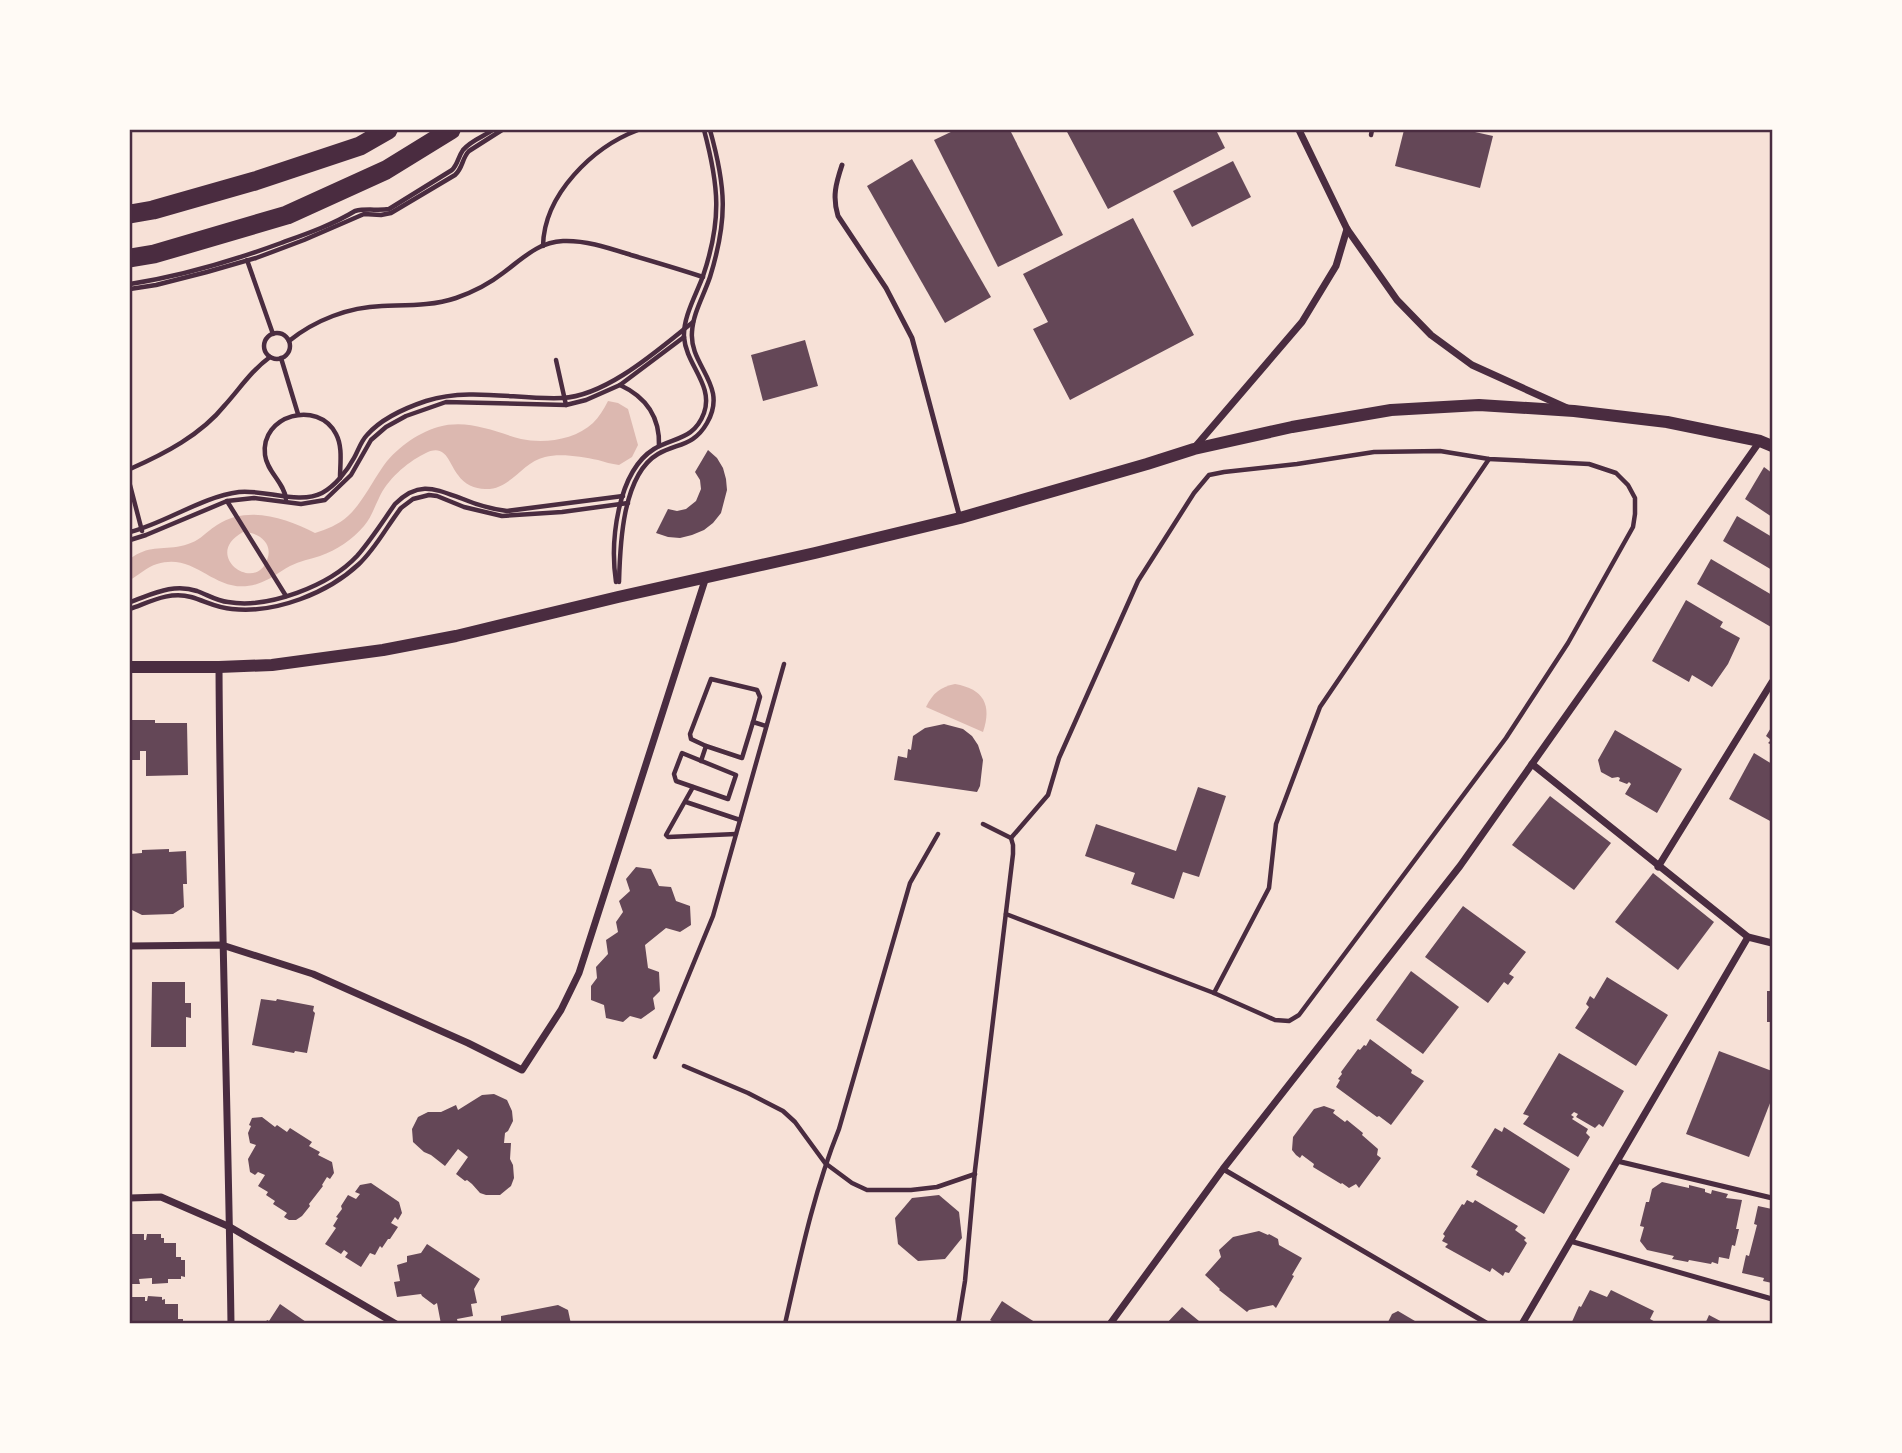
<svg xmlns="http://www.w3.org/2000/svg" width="1902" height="1453" font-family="'Roboto Condensed',sans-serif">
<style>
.water{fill:#dcb8b0;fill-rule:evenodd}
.building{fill:#644757}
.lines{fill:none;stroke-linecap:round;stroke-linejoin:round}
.path{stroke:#4a2c40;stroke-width:4.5}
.service{stroke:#4a2c40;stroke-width:5}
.minor{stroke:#4a2c40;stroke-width:7}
.tertiary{stroke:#4a2c40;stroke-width:12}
.trunk{stroke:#4a2c40;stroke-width:19}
.neatline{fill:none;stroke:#4a2c40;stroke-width:2.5}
</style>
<rect width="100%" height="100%" fill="#f7e1d7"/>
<g class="water">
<path d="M608,401L618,403L628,409L638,445L632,457L619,465C611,464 605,462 598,460C582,457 561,453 545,457C522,462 511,490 485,489C475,489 464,484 458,475C448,462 446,442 424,454C406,463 387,480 379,498C374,508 371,518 364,526C352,540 337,550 320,556C310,559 300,561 290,566C279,572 270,580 257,584C215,597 197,551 157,564C147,567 139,575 130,580V559C148,545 161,550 181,546C200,542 203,534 217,525C248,505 286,518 315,533C327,529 338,525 348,516C362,503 371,484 382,468C394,450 417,433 438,427C468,419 492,431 521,439C544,444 575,440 593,423C599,417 604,409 608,401ZM243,532C258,532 274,543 267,560C255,594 201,555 243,532Z"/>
<path d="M955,684C984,689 992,705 983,732L926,707C933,693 940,687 955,684Z"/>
</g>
<g class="building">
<path d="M955,130H1010L1063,235L998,267L934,140Z"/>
<path d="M1066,130H1216L1225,148L1108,209Z"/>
<path d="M1404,130H1466L1493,136L1480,188L1395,166Z"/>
<path d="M912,159L991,297L945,323L867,186Z"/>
<path d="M1233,161L1251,197L1192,227L1173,191Z"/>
<path d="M1133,218L1194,335L1070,400L1033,329L1048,322L1023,274Z"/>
<path d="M805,340L818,386L763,401L751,355Z"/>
<path d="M708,450L717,458L723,468L726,479L727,490L721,513L713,523L704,530L692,535L680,538L668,537L656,533L668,509L677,511L686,509L696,501L701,489L700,480L695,472Z"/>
<path d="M1764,467L1772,473V517L1745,499Z"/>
<path d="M1737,516L1772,537V570L1723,541Z"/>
<path d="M1711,559L1772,595L1771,627L1697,584Z"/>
<path d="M1686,600L1723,622L1720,627L1740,638L1728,664L1712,687L1692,675L1689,682L1652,661Z"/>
<path d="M130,720H155V723H187L188,775L146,776V751H140V760H130Z"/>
<path d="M944,724L963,729L972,736L978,745L983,760L980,786L977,792L894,780L898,756L907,758L908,749L911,750L913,736L925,728Z"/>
<path d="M1772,726V745L1768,743L1771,740L1766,736Z"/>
<path d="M1615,730L1682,769L1657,813L1625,794L1631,784L1629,782L1627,784L1619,781L1620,778L1618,777L1612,778L1601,772L1598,760Z"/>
<path d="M1754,753L1772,764V822L1729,799Z"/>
<path d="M1198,787L1226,796L1199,877L1183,872L1174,899L1131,884L1135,873L1085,856L1096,824L1176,851Z"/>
<path d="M1550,796L1611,843L1574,890L1512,845Z"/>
<path d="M169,849V852L186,851L187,884H183L184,907L173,914L142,915L130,909V854L142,853V850Z"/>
<path d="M636,867L651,869L659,886L671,887L676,901L690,906L691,925L680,932L666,928L645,945L648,968L659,972L660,991L653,998L655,1009L641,1019L630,1016L623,1022L606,1018L604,1005L591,1000V986L597,978L596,967L608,954L606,940L618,932L616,922L623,912L619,901L630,891L626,879Z"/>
<path d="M1653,873L1714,922L1678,970L1615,922Z"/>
<path d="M1463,906L1526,952L1509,974L1514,977L1508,985L1504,982L1488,1003L1425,957Z"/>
<path d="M1411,971L1459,1007L1423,1054L1376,1020Z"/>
<path d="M1607,977L1668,1015L1636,1066L1575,1028L1589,1007L1586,1004L1590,996L1594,999Z"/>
<path d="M152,982H185V1003H191V1018L186,1017V1047H151Z"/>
<rect x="1767" y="991" width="5" height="31"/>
<path d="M261,999L276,1001L277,999L314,1006L313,1011L315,1013L307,1053L295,1051L294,1053L252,1045Z"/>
<path d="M1370,1039L1412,1070L1411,1073L1424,1081L1391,1125L1379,1116L1377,1117L1336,1087L1340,1080L1338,1079L1342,1074L1341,1072L1358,1049L1360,1050L1364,1045L1366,1046Z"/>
<path d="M1719,1051L1772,1071V1098L1749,1157L1686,1134Z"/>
<path d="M1559,1053L1624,1091L1603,1127L1599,1124L1595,1128L1576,1117L1578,1114L1574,1112L1571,1115L1574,1117L1572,1119L1588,1129L1586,1133L1590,1137L1578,1157L1523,1124L1529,1116L1523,1114Z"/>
<path d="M494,1094L507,1100L512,1111L513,1121L508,1131L505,1133L504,1143H511L510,1159L513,1165L514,1178L511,1186L500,1195H486L480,1193L472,1184L467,1180L465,1181L456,1174L468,1157L458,1149L445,1166L431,1155L424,1152L413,1142L412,1129L418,1117L428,1112H441L456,1105L458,1110L482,1095Z"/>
<path d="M1324,1106L1335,1110L1333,1113L1345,1122L1347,1120L1363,1133L1362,1135L1378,1149L1377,1155L1381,1158L1359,1188L1356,1184L1349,1188L1342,1183L1341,1184L1313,1167L1314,1164L1302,1155L1300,1158L1296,1155L1292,1150L1293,1137L1314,1109Z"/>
<path d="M262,1117L275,1127L277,1125L287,1132L290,1128L312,1142L309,1146L320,1152L318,1155L332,1162L334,1173L330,1179L327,1177L322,1185L323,1186L309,1204L310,1206L302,1216L296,1220H289L284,1217L287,1213L273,1204L275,1201L266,1195L268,1192L258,1186L265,1175L258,1172L255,1175L250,1172L248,1159L256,1145L250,1143L248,1133L251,1126L249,1125L252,1118Z"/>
<path d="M1504,1127L1570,1169L1544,1214L1476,1175L1478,1171L1471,1167L1495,1128L1502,1132Z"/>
<path d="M1662,1182L1689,1188V1185L1705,1189V1192L1711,1194L1712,1190L1728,1194L1726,1198L1742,1200L1736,1229H1739L1735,1246L1732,1245L1729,1259L1719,1257L1718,1264L1712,1262L1711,1264L1689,1260L1688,1262L1672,1259L1674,1256L1647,1250L1640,1241L1644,1227L1640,1226L1646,1202H1649L1652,1189Z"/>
<path d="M371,1183L399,1202L402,1213L398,1220L395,1217L391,1223L398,1227L390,1239H388L382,1248L380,1246L375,1255L370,1253L361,1267L345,1257L348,1253L344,1250L341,1254L325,1244L336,1228L333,1226L338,1218L336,1217L342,1209L341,1206L348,1195L356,1199L360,1194L355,1192L360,1185Z"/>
<path d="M939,1195L959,1212L962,1238L945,1259L918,1261L898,1244L895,1218L912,1198Z"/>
<path d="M1467,1200L1473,1203L1475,1200L1518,1226L1515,1230L1526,1238L1524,1240L1527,1243L1509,1273L1505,1272L1503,1276L1492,1268L1490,1272L1445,1247L1448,1244L1442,1241L1445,1236L1443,1234L1462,1204L1464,1205Z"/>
<path d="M1758,1206L1772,1209V1283L1763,1281L1764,1278L1742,1273L1746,1255L1749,1256L1757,1225L1754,1224Z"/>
<path d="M1259,1231L1268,1235L1269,1234L1278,1239L1279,1245L1302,1258L1292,1275L1294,1276L1276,1308L1273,1305L1249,1310L1247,1312L1219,1290L1220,1289L1205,1275L1221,1257L1219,1250L1233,1237Z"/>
<path d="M130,1234H144V1240H146L147,1234H161V1238H164V1243H176V1257H181V1260H185V1277L181,1276V1279H168V1283L152,1284V1278L139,1279L140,1284H130Z"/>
<path d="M427,1244L480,1279L474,1289L477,1303L471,1304L473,1316L457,1319L458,1323L455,1324H441L437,1303L434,1305L422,1296L421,1294L397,1297L394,1282L400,1281L397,1265L407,1262V1256L421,1253Z"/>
<path d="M1590,1290L1607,1297L1611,1290L1654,1311L1650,1319L1659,1324H1571L1579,1306L1581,1307Z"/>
<path d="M148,1296L162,1297V1300L165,1299V1304H178V1319H183V1324H130V1300H131V1297H145V1301H147Z"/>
<path d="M1002,1301L1014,1309L1038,1324H997L990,1320Z"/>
<path d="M280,1304L309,1324H265L267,1320L269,1321Z"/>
<path d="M558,1305L568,1310L571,1324H501V1316Z"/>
<path d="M1182,1307L1199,1321L1203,1324H1166Z"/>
<path d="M1398,1311L1420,1324H1387L1392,1314Z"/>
<path d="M1709,1315L1726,1324H1705Z"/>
</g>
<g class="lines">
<g class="path">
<path d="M1371,135L1372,130"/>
<path d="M543,246C544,194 593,147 638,130"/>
<path d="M247,260L273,334"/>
<path d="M130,284C181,276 232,261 281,243C306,234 332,225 355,211C367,208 378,211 389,209L452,170C458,164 458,157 463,150C470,141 484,136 493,130"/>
<path d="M130,289L156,285L207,272L256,258L304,240L364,214L381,215L391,213L455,175C463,168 462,158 469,151L502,130"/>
<circle cx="277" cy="346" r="13"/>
<path d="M289,341C315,320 349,307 382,306C408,305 432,306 456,298C473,292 489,284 503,273C522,259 538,242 563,241C586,240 609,248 631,255C655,262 679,269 703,277"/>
<path d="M281,358L298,414"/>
<path d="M556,360L566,405"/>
<path d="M620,385C646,397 660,417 659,446"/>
<path d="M130,469C164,454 201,435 225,405C241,387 251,371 270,357"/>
<path d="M130,485L142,531"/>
<path d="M286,499C284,482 267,472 265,455C260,415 318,399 336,434C343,447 340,464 340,478"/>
<path d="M227,501L286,596"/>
<path d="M130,532C166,523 201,497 239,492C264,489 299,505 322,493C335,486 347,471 354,458C358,451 361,441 367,435C381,419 405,408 426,401C470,387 517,400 562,398C607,396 659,349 693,322"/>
<path d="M130,540L146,535L227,501L254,498L301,504L325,500L351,475L371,440L386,427L406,416L446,402L566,405L586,400L620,385L684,337"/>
<path d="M616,582C610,542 617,472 654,449C674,437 694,440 704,413C714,385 686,365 684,337C683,317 696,295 703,276C722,220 719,186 704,130"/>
<path d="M619,582C620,546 622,475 658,454C678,443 694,446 707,423C729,385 689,366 692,332C693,313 704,295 710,277C728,219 726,187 710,130"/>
<path d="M130,602C153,594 173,583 197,591C208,595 217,601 228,602C268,609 329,586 357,556C371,540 383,521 395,504C419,480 435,489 463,499C477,505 492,509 507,511L623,496"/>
<path d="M130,609C150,602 169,591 191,597C205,601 217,608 232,609C275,614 328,593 359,564C376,548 387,526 401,508L413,499L429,495L437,496L464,507L502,516L562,512L628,503"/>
<path d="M706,746L691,739L690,734L711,679L757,690L760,697L753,722L766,726"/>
<path d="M682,753L736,775L728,799L676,781L674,774Z"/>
<path d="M701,761L706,746L742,758L753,722"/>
<path d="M693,787L666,835L668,837L736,834"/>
<path d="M686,802L740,820"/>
<path d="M1006,914L1214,993L1275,1020L1289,1021L1299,1015L1506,738L1568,643L1633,527L1635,514V498L1628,485L1616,473L1589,464L1489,459L1440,451L1374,452L1297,464L1224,472L1209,475L1194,493L1138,581L1059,758L1048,795L1011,838"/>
<path d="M1214,993L1269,888L1276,824L1320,707L1489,459"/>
<path d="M655,1057L713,916L784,664"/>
<path d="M684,1066L748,1093L783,1111L795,1122L825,1163L852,1183L867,1190H911L937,1187L975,1174"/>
<path d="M785,1324C800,1258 814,1191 839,1129L910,883L938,834"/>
<path d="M958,1324L965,1281L975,1170L1013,854V845L1011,838L983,824"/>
</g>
<g class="service">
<path d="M842,165C836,183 832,197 838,216L886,288L912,338L960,518"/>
<path d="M1617,1161L1772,1198"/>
<path d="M1223,1169L1488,1324"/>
<path d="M1570,1241L1772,1299"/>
</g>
<g class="minor">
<path d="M1299,130L1347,229L1397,300L1431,335L1472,365L1567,408"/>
<path d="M1195,447L1302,322L1336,266L1347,229"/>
<path d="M219,667C220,886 228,1105 231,1324"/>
<path d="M1532,764L1748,937L1772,943"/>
<path d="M1658,867L1772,682"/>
<path d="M130,946L222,945L313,974L468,1043L522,1070L561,1010L579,973L706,577"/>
<path d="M130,1198L161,1197L230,1227L396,1324"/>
<path d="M1110,1324L1223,1169L1460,866L1760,441"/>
<path d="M1522,1324L1748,937"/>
</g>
<path class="tertiary" d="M130,667H219L272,665L383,650L456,636L618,597L815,553L960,518L1147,464L1194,449L1292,427L1391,410L1479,405L1574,411L1667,422L1760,441L1772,446"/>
<g class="trunk">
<path d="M130,214L153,210L255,181L360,146L388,130"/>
<path d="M130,258L154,254L287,215L386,170L451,130"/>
</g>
</g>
<rect width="1902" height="1453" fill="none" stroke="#fffaf5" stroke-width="262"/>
<rect x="131" y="131" width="1640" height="1191" class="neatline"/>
</svg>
